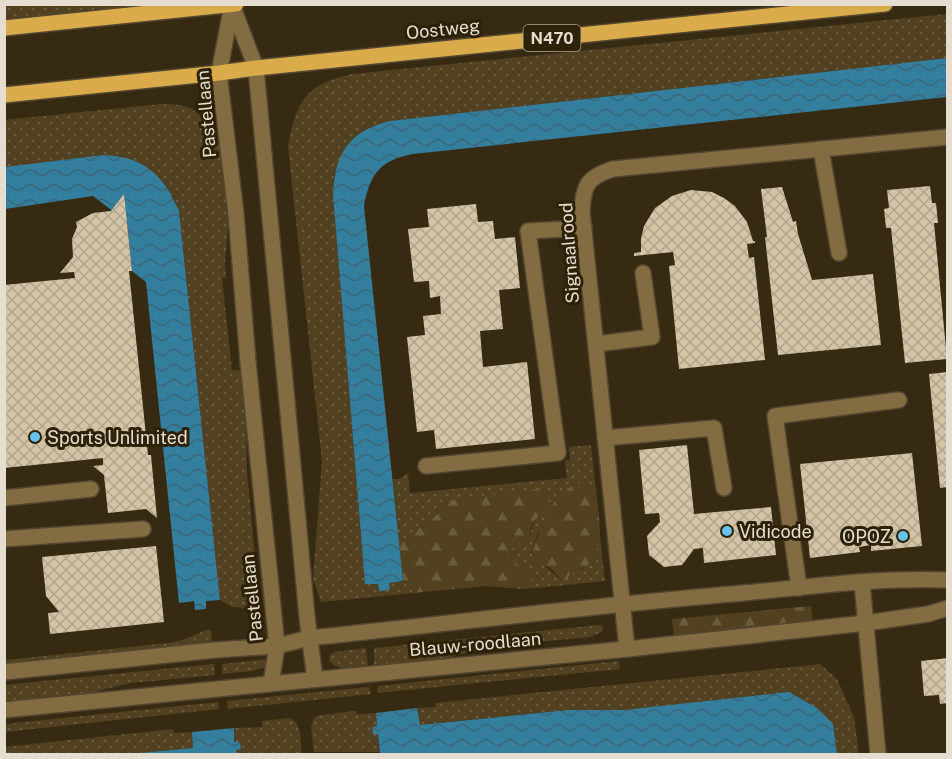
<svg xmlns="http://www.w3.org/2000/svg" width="952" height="759" font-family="'Public Sans',sans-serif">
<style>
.grass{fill:url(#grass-dots)}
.forest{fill:url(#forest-firs)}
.water{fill:url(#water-waves)}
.building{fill:url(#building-cross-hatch)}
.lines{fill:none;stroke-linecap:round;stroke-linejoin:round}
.minor-casing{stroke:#534730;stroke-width:18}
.major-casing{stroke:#534730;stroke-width:18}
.minor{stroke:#836c42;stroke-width:15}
.major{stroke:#daab4b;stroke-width:15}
.poi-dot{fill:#66c4ef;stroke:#2d2108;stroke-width:2}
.labels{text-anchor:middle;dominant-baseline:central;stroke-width:6;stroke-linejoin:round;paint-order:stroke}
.shield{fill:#2d2108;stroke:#aea593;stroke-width:1.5}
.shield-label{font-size:16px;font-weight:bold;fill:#e5ddcf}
.street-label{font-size:18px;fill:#e5ddcf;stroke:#2d2108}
.poi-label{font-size:18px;fill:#e5ddcf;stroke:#2d2108;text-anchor:start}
</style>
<defs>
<pattern id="grass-dots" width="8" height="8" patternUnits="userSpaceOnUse" patternTransform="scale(1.5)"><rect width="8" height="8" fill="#514121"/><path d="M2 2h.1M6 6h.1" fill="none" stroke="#6a5c40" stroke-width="1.8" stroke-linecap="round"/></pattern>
<pattern id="forest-firs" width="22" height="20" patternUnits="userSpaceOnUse" patternTransform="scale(1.5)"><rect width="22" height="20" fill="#514121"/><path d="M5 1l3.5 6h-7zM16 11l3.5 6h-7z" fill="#6a5c40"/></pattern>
<pattern id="water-waves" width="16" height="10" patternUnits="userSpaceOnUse" patternTransform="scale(1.5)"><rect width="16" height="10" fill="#347e9e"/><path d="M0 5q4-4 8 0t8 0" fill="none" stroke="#3b6678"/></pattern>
<pattern id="building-cross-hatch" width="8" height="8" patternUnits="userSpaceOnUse" patternTransform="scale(1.5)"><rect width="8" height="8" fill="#d4c4a7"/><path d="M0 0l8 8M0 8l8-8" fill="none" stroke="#b0a48d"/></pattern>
</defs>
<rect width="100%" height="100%" fill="#372a12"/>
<g class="grass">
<path d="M5,4H144V5L5,19Z"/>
<path d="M947,14V58L390,121L334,174L333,195L365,583L378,584V591L389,583L409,581L413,593L321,602L313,579L322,461L288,147C296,101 306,84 352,74Z"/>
<path d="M161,104L181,105L192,109L213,126L220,139L229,213L225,264L226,278H222L232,370L245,371L247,472L260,609L232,607L220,600L179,211L173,196L103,155L5,167L4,120Z"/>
<path d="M591,445L596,490L584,482L537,534L532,555C539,561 559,579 564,581L575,571L584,568L597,548L599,527L605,581L536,588C531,575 525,569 513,561L510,552L516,544L529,540C532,522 541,506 547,489L448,501L438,514L399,544L393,479H399L408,473L410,493L567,478L565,461L570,460L569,447Z"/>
<path d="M599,625L602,626L603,631L591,637L495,646L442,659L374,665V648Z"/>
<path d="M206,630H211L212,643L15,665L5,663V660L168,643L183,640Z"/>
<path d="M366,648L368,666C355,668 337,672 329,660L330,655L334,652Z"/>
<path d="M267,659L269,660L268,666L252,671L222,674V664Z"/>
<path d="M619,661L620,669L377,693L378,686Z"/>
<path d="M213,664L214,665L215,675L132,683L105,689L83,697L5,701L4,685Z"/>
<path d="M820,664L837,679L854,717L859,754H837L833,724L624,710H568L420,725L417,708L436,707L435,703Z"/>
<path d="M369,687L371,694L228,709L227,701Z"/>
<path d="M218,702L219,709L5,732V724Z"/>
<path d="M356,711L357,714L376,713L377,726L372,727L378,733L379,752H314L311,727L314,718L319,715Z"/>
<path d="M289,718C303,723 300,741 302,754H236V750L241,748L240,742H234V728L262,727V721Z"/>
<path d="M173,729L174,733L192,732L194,748L129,754H5L4,747Z"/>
</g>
<g class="forest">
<path d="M584,482L596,490C598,509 605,546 592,562C587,567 581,568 575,571C571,573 568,578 564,581C558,578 556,572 550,568C541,564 534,567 532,555C539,530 553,486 584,482Z"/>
<path d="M537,489H547L550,499L531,526L529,540L516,544L510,552L513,561C525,569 531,575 536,588L521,589L487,586L413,593L409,581H403L399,544L438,514L448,501Z"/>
<path d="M811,606L813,623L674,636L672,619Z"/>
</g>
<g class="water">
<path d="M947,58V97L413,154C380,160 370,174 364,206L403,581L389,583L390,590L379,591L378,584H365L333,195C335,153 348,132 390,121Z"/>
<path d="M103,155C143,156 164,175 179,211L220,600L206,601V609L195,610L194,601L179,603L146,282L132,271L127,222L93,196L5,209V167Z"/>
<path d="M789,692L817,708L833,724L837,754H380L378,734H373L372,727L377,726L376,713L417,708L420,725L568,710H624Z"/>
<path d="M234,728V742H240L241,749L236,750V754H129L193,748L192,732Z"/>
</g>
<g class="building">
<path d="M930,186L932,203H936L938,223H934L947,359L905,363L891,228H886L884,209L889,208L887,190Z"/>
<path d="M782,187L793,222L796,221L798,234L812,280L873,274L881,345L778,355L765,237H767L761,189Z"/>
<path d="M691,190L712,192L724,198L735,206L747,222L753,241H755V243L747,244L749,258L754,257L765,360L679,369L669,266L675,265L673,252L634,256V253L641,252V239L644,226L655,208L672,196Z"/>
<path d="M124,194L132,271H129L148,455H151L157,518L146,509L108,513L104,475L93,466L103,465V458L4,468V285L75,278L74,272L60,273L73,257L72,239L77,227L76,222L93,213L111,211Z"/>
<path d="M476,204L478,222L493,221L495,239L515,237L520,288L499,290L503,329L480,331L483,367L527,362L535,439L436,449L434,430L417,432L407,337L425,335L423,316L441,314L440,296L430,298L429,281L414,282L408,229L429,227L427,209Z"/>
<path d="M948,372V487L940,488L929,374Z"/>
<path d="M687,445L694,514L771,507L776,555L704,563L703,548L694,549L682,565L664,567L649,555L647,536L660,522L659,513L645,514L639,450Z"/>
<path d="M912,453L922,546L871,551V545L859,547L860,552L810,558L800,464Z"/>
<path d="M156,546L164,622L50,634L48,613L59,612L46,596L42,557Z"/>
<path d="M948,658V703L940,704L939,695L924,696L921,661Z"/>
</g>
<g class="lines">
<defs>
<g id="minor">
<path d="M232,5L219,73L236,214L248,362L277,646L271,684"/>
<path d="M232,5L256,68L307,617L315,679"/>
<path d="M821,149L839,253"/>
<path d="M596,344L652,337L643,273"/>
<path d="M605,438L714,428L724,488"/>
<path d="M426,466L558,453L528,231L584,228"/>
<path d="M4,498L91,489"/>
<path d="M4,539L143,529"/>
<path d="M862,583L878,754"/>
<path d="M799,588L775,416L899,400"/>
<path d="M627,649L582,212C583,186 587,177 613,169L948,137"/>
<path d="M4,672L215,650L277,646L309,638C454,623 598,605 743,593C811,587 880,577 948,580"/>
<path d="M4,710L627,649L866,623L928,614L948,608"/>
</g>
<g id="major">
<path d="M4,28L236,4"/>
<path d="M4,95L219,73L256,68L885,4"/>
</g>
</defs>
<use href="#minor" class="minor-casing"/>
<use href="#major" class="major-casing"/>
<use href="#minor" class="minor"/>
<use href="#major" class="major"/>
</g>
<g class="poi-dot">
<circle cx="35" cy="437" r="6"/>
<circle cx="727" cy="531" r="6"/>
<circle cx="903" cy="536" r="6"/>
</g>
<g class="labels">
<rect class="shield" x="523.5" y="25" width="57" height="26" rx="4.5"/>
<g class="shield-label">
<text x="552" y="38">N470</text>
</g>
<g class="street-label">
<text transform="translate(443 29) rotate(-6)">Oostweg</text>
<text transform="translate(206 114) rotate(-95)">Pastellaan</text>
<text transform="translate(569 253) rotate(-94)">Signaalrood</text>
<text transform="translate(252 598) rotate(-96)">Pastellaan</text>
<text transform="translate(475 644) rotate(-5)">Blauw-roodlaan</text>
</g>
<g class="poi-label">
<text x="47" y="437">Sports Unlimited</text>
<text x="739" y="531">Vidicode</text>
<text x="891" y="536" text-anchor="end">OPOZ</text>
</g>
</g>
<rect width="952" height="759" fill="none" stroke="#e5ddcf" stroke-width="12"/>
</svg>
